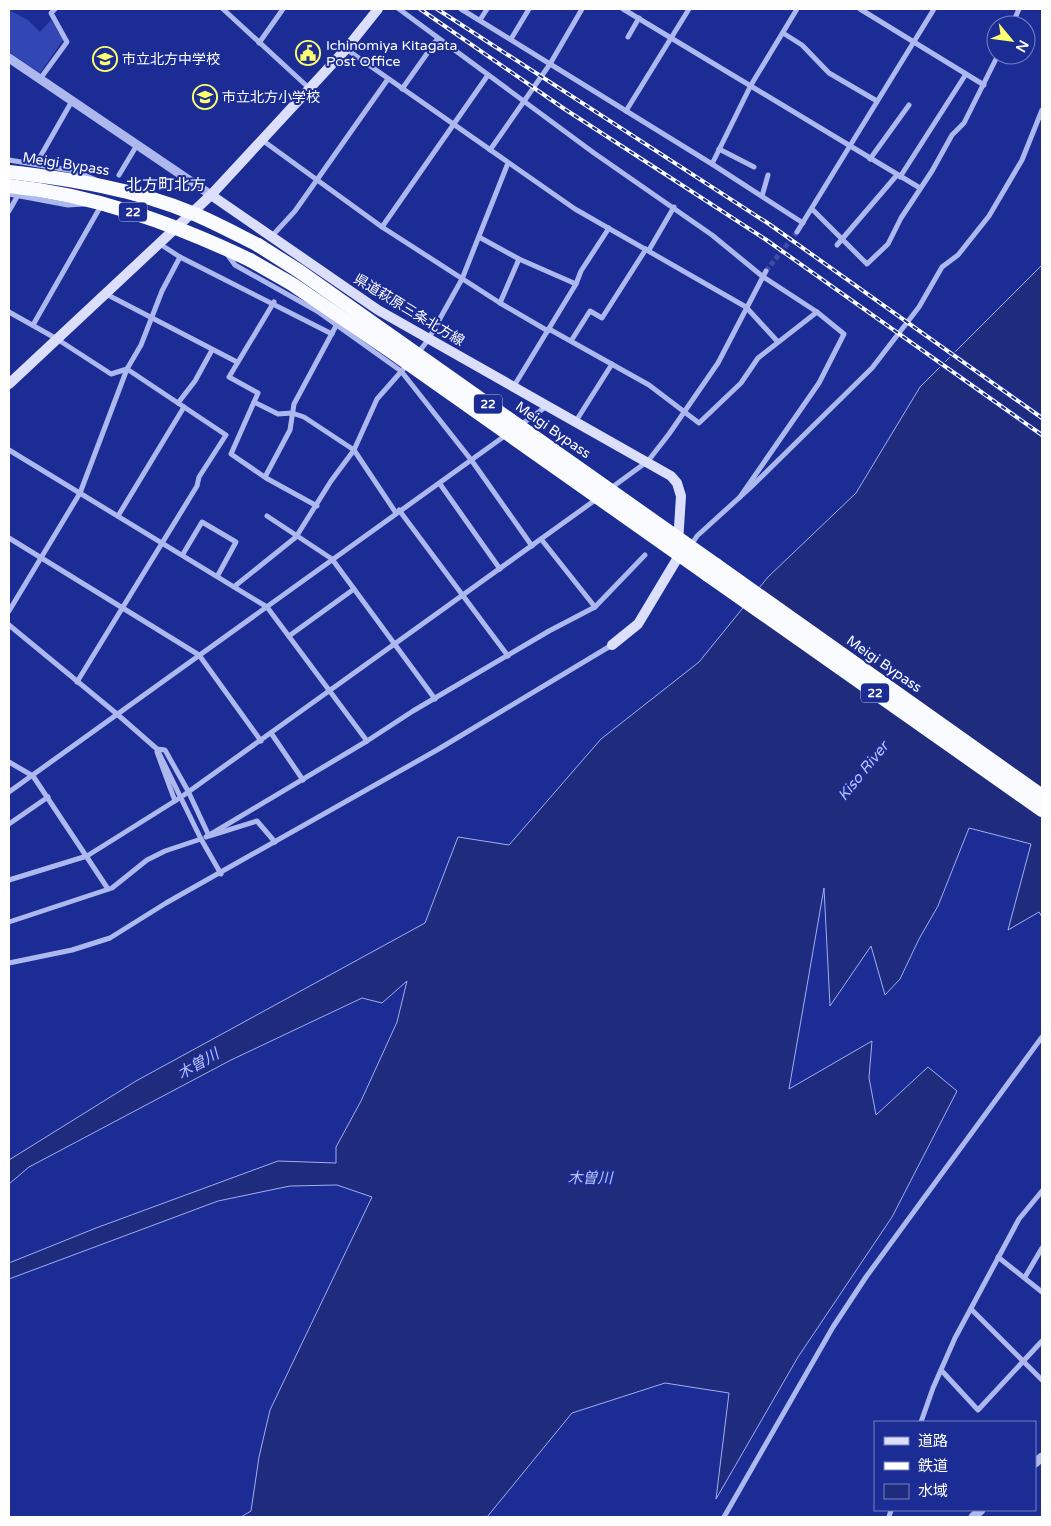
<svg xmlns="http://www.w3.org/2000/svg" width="1051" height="1526" font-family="'Varela Round','Noto Sans JP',sans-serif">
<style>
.green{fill:#3246b4}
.water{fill:#1f2c7d;stroke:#a0aef1}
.pier{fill:#1b2c95}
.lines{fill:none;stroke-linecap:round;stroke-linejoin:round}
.minor-tunnel{stroke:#3d4ca5;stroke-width:5;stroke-dasharray:5 2.5;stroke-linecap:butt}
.minor{stroke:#adb8ef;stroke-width:5}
.tertiary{stroke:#adb8ef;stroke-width:9}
.secondary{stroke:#dbdffb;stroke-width:10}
.trunk{stroke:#fafbff;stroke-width:14}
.rail-casing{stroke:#fff;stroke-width:4}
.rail{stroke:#1b2c95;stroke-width:2;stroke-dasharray:5.5;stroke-linecap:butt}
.trunk-bridge{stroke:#fafbff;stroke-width:14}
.labels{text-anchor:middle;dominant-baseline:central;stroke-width:4;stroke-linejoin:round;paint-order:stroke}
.shield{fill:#1b2c95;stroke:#bbc0df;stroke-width:1}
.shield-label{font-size:12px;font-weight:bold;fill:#fff}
.poi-label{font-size:14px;fill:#fff;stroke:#1b2c95;text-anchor:start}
.street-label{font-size:14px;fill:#fff;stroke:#1b2c95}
.water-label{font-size:15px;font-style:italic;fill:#bac3f6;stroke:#1b2c95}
.quarter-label{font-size:16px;fill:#fff;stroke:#1b2c95}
</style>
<rect width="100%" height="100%" fill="#1b2c95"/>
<path class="green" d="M9,10L28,20L40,32L51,20L63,40L40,73L9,52Z"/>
<path class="water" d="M1042,265V917L1039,912L1008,930L1031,844L969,828L938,906L919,939L900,979L885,995L871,946L830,1006L824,888L789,1089L872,1041L869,1078L876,1115L928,1067L957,1091L892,1217L798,1357L716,1499L729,1393L665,1383L572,1413L487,1517H241L251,1511L259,1457L270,1410L372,1197L337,1185L290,1186L218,1201L9,1279V1263L96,1228L278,1161L336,1163V1147L361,1101L397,1022L407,981L382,1003L362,998L231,1060L29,1167L9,1184V1160L136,1081L425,923L458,837L509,845L601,739L699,662L768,577L856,493L920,387Z"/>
<g class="pier">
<path d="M953,350L1042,413V422L948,356Z"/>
<path d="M943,360L1042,430V439L938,366Z"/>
</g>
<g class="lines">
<path class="minor-tunnel" d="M766,271L797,232"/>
<g class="minor">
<path d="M223,9L309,88"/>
<path d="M399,9L594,153L712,235L762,276L817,312L844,334L819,383L740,497"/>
<path d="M461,9L712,164L803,223"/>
<path d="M623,9L920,188"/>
<path d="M860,9L984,85"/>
<path d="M480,20L487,9"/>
<path d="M1012,25L1019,9"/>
<path d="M783,33L802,45L829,73L877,101"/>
<path d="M628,37L639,18"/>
<path d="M511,39L529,9"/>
<path d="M259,43L283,9"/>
<path d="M346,49L575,209L746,307L778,342"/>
<path d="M40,79L67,42L51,13L55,9"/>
<path d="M402,89L438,38"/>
<path d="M626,111L689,9"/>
<path d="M262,140L382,227L500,303L548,331"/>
<path d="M719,149L754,167"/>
<path d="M490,150L550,64L582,9"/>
<path d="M870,159L909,105"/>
<path d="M9,160L75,171L96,180"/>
<path d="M36,164L72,101"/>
<path d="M712,164L751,85L797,9"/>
<path d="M119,175L137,145"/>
<path d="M900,177L966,74"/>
<path d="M9,194L68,205L84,204"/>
<path d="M762,196L768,175"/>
<path d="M812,209L867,264L888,244L901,218L932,171L952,135L964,123L998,55"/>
<path d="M9,211L18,195"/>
<path d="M382,227L488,75"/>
<path d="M797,232L934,9"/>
<path d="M272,236L295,211L388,79"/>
<path d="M479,237L519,259L576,284"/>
<path d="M160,244L180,257L332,334"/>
<path d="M837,245L897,175"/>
<path d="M649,250L674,207"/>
<path d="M227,254L235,265L317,311L401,371L472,461L532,546"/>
<path d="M106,294L237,362"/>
<path d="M274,302L229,377L258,393L231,454L266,478L317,506"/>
<path d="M500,303L519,259"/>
<path d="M9,312L57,339L111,374L127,369L226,435L199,477L197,486L77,682"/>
<path d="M33,325L102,204"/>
<path d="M549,329L649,385L699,423L741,383L758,358L817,312"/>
<path d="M571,341L590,311L602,318L646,249"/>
<path d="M418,353L428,340L462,279L508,163"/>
<path d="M514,386L576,284L581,271L609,228"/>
<path d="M254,402L278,414L292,413L304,417L354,450L396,513"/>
<path d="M178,403L195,381L212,350"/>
<path d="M576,421L612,364"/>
<path d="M519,426L547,406"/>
<path d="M9,450L267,607L367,741"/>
<path d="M265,477L290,430L294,404L337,324"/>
<path d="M440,484L500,569"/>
<path d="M611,488L648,461L669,434L718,363L766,271"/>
<path d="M399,510L508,656"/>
<path d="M118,516L184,407"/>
<path d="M267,516L332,559L435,699"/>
<path d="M9,538L199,655L261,741"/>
<path d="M541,539L595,607"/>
<path d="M690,547L697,536L751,487L872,368L919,307L942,267L958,255L989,216L1022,160L1042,110"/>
<path d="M183,554L202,522L236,542L218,575"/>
<path d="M235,586L296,537L331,481L354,450L377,399L407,365"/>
<path d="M9,611L80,493L127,369L141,345L162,291L180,257"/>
<path d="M9,625L117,714L157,749L165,750L188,791L209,836L257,821L275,842"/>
<path d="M289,636L354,589"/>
<path d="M271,733L303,780"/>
<path d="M157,749L201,839L221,874"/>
<path d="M157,752L175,801"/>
<path d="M9,762L33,776L108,889"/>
<path d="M9,792L506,435"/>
<path d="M184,795L598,498"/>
<path d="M9,824L48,797"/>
<path d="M206,837L367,741L413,711L549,631L595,607L645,555"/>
<path d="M9,880L87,856L178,799"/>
<path d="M9,922L112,888L147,860L165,851L198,840"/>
<path d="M9,963L72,950L110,938L166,903L437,750L612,645"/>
<path d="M998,1257L1042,1292"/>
<path d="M1025,1277L1042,1248"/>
<path d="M971,1309L1042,1380"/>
<path d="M941,1370L978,1410L1042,1341"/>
<path d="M921,1422L933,1388L955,1338L1019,1219L1042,1191"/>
<path d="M724,1517L833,1327L866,1277L1042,1037"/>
<path d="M889,1517L891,1510"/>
</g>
<g class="tertiary">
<path d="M9,58L211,195"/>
<path d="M1035,1463L1042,1457"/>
<path d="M973,1517L981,1510"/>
</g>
<g class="secondary">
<path d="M211,195L378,310L671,476L677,483L681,496L677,559L638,624L612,645"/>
<path d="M9,384L211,195L346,49L378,9"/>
</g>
<g class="trunk">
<path d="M9,172C71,179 134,189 192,213C214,222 236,234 258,245"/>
<path d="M9,186C95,195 172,223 250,260"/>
<path d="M716,565L1042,796"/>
<path d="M708,575L1042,810"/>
</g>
<defs>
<g id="rail">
<path d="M420,9L563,108L765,239L1042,435"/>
<path d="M437,9L769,224L1042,418"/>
</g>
</defs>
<use href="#rail" class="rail-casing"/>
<use href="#rail" class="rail"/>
<g class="trunk-bridge">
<path d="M258,245L299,271L716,565"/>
<path d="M250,260L292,284L392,352L708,575"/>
</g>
</g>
<defs>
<symbol id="civic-ring" viewBox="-11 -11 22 22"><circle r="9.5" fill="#1b2c95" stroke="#feff6c" stroke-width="1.5"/><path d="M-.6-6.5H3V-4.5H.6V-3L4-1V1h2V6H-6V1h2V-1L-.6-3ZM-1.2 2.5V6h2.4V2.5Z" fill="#feff6c"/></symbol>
<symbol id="school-ring" viewBox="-11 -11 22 22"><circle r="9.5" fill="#1b2c95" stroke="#feff6c" stroke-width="1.5"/><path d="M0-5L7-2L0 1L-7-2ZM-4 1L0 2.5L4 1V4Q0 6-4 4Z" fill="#feff6c"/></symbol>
</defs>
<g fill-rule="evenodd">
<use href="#civic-ring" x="294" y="39" width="28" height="28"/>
<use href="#school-ring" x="91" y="45" width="28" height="28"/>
<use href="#school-ring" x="191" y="83" width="28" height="28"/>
</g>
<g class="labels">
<g class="shield">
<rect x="119" y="202.5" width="28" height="19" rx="4"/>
<rect x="474" y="394.5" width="28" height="19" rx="4"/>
<rect x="861" y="683.5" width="28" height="19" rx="4"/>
</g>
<g class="shield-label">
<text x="133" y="212">22</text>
<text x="488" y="404">22</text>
<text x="875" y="693">22</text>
</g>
<g class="poi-label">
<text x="326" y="45">Ichinomiya Kitagata<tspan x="326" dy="16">Post Office</tspan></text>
<text x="122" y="59">市立北方中学校</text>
<text x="222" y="97">市立北方小学校</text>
</g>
<g class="street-label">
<text transform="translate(66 164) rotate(9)">Meigi Bypass</text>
<text transform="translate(409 310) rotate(31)">県道萩原三条北方線</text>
<text transform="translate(553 430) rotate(35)">Meigi Bypass</text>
<text transform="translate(884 664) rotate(35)">Meigi Bypass</text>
</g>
<g class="water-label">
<text transform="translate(863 771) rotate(-51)">Kiso River</text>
<text transform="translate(198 1064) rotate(-30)">木曽川</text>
<text x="590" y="1178">木曽川</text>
</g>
<g class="quarter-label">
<text x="166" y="185">北方町北方</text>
</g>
</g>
<rect width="1051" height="1526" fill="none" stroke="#ffffff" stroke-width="20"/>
<rect x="874" y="1421" width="162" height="90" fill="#1b2c95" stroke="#7680bf"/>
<rect x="884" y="1437" width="25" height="8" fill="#dbdffb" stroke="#7680bf"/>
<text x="918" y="1446" font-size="15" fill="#ffffff">道路</text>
<rect x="884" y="1462" width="25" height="8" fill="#ffffff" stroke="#7680bf"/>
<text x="918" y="1471" font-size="15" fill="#ffffff">鉄道</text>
<rect x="884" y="1484" width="25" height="15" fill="#1f2c7d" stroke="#7680bf"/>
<text x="918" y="1496" font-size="15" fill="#ffffff">水域</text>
<g transform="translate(1011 40) rotate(119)"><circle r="24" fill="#1b2c95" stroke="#7680bf"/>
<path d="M0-4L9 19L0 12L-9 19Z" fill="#feff6c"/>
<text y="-8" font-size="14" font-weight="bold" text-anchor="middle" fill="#ffffff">N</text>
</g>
</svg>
